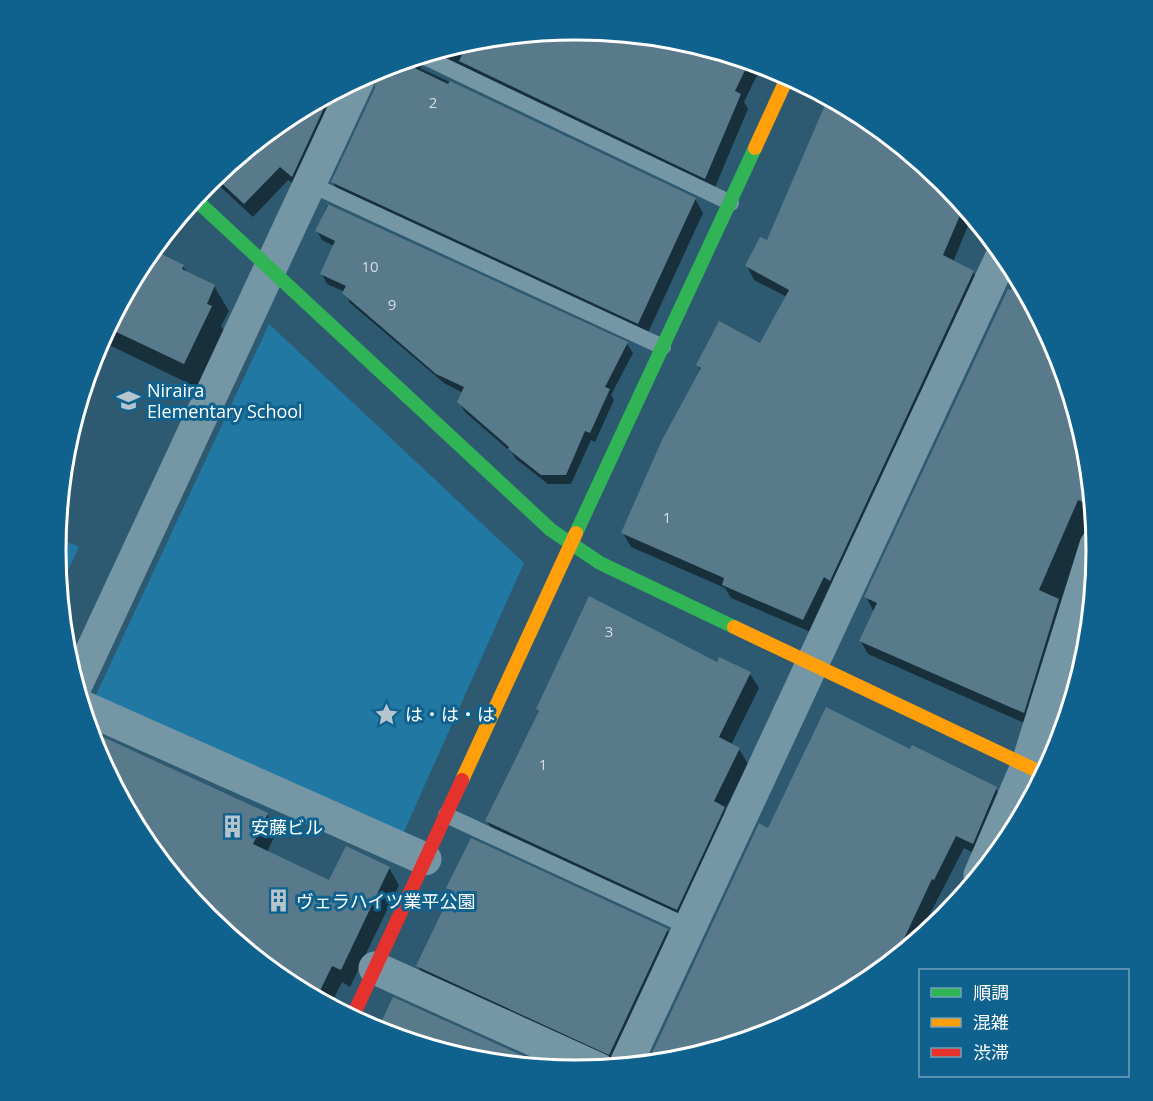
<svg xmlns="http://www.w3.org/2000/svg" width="1153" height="1101" font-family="'Open Sans','Noto Sans JP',sans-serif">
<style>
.green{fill:#2178a3}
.shadow{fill:#0007}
.building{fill:#587a8b}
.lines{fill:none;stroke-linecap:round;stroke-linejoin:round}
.lane{stroke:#7496a5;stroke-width:16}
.street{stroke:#7496a5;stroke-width:33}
.fast{stroke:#30b455;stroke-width:14}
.slow{stroke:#ff9f0a;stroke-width:14}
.jam{stroke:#e5322d;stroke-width:14}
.labels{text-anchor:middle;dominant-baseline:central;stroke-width:6;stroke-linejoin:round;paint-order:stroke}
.number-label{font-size:15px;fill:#d5dee2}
.poi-label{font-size:18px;fill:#fff;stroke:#10628e;text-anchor:start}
.rim{fill:none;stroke:#fff;stroke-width:3}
</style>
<rect width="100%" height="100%" fill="#2d5a71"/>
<g class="green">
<path d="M269,324L524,563L402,836L94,699Z"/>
<path d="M57,537L79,547L60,587Z"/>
</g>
<g class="shadow">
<path d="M577,30L678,40L762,65L744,102L748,109L713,192L426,61L420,68L695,199L703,213L646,337L341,196L333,182L377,88L375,77L367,75L378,69L475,40Z"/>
<path d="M351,84L301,190L288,180L253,217L212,179L288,118Z"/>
<path d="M829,98L866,118L945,183L972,216L953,262L973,272L981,286L811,632L731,598L725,588L631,547L623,533L701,371L698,365L761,345L787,297L754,280L747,266L768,242Z"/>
<path d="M327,205L627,344L633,353L611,395L614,400L595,442L591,440L571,484H548L516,459L512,453L465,412L459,402L463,393L444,383L350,303L345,292L327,284L322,274L334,246L322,240L317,231Z"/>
<path d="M152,251L183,266L187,272L214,286L229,311L221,326L225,332L198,388L101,341L144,261Z"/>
<path d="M1023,286L1058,352L1087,449L1096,542L1031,726L868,654L860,640L874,612L866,597Z"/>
<path d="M69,439L74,447L64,466L66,449Z"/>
<path d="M720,659L750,674L759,688L731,745L739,749L748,764L725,810L732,823L685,924L495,836L487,821L540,713L537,709L717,664Z"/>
<path d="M91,733L267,814L277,831L267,852L330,882L389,868L399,885L350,987L342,982L330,1006L287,983L208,918L144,839L95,749Z"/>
<path d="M911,751L996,789L1004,801L980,856L964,848L915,943L865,983L775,1032L678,1061L648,1064L759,825L769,830Z"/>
<path d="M448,888L667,930L676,945L619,1067L427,981L418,966L452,894Z"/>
</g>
<g class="building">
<path d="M577,30L678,40L749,62L735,91L741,94L705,179L459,61L468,42L475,40Z"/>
<path d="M402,62L448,84L450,81L696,198L638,324L331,182L375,88L374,71Z"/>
<path d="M330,95L292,177L280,167L244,204L215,177L288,118Z"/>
<path d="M828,98L866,118L945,183L964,206L943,255L974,271L830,581L824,577L803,620L722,585L724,578L621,533L662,440L701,368L696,365L719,321L760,343L789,290L745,266L760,237L767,240Z"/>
<path d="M323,202L628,342L605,387L610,389L590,433L585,431L566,475H541L508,449L509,447L457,402L464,387L436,374L342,293L346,286L320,274L335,241L315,231L328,205Z"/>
<path d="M153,250L184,265L182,269L215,285L207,304L212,306L184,364L108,328L144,261Z"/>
<path d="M1017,277L1058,352L1087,449L1093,506L1078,500L1039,590L1059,599L1024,713L859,641L877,603L864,597L1008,289L1011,290Z"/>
<path d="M589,596L717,662L719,657L751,672L719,737L740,748L714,801L725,807L677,910L485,821L539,711L536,709Z"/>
<path d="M1089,630L1087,652L1063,730L1058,728Z"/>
<path d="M826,707L910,749L912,745L997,787L973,844L956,836L934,880L932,879L894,960L865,983L775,1032L678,1061L647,1064L759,823L768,828Z"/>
<path d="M90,731L268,813L253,844L329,880L346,846L390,867L341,970L332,966L316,999L287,983L208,918L144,839L95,749Z"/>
<path d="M471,838L668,929L609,1055L416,966L452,891L446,888Z"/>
<path d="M393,997L552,1069L475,1061L377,1031Z"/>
</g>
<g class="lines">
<g class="lane">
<path d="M423,56L731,203"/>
<path d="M310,184L663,347"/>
<path d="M446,815L689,927"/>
</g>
<g class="street">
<path d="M76,685L358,80"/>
<path d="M83,707L425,859"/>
<path d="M980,875L1027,766L1096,545"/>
<path d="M375,968L598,1069"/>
<path d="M625,1066L1003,254"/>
</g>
<g class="fast">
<path d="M195,199L551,530L600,563L734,627"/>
<path d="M576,533L755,148"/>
</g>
<g class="slow">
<path d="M755,148L788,76"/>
<path d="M734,627L1044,774"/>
<path d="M462,780L576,533"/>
</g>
<path class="jam" d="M352,1018L462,780"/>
</g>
<defs>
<symbol id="school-bare" viewBox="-9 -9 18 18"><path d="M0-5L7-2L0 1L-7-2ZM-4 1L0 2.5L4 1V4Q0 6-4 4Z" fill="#b6c5cd" stroke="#10628e" stroke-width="2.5" paint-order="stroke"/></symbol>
<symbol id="sight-bare" viewBox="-9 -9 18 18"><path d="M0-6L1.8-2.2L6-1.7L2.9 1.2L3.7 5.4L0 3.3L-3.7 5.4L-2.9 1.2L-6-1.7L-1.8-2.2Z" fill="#b6c5cd" stroke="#10628e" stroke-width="2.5" paint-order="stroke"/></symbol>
<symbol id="building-bare" viewBox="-9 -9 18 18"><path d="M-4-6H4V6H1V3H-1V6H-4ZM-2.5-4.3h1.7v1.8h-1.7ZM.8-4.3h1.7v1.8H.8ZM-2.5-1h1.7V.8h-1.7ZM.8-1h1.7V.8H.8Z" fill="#b6c5cd" stroke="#10628e" stroke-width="2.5" paint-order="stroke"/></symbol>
</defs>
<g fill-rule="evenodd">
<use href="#school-bare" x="112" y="384" width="33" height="33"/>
<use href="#sight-bare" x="370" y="698" width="33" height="33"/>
<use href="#building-bare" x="216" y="810" width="33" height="33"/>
<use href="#building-bare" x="262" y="884" width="33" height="33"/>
</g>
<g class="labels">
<g class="number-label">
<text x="433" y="102">2</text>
<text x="370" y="266">10</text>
<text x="392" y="304">9</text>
<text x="667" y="517">1</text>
<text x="609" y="631">3</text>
<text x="543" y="764">1</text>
</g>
<g class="poi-label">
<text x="147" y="390">Niraira<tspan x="147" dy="21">Elementary School</tspan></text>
<text x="405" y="714">は・は・は</text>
<text x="251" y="827">安藤ビル</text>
<text x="296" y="901">ヴェラハイツ業平公園</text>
</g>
</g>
<path d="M0 0H1153V1101H0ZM66 550a510 510 0 1 1 1020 0a510 510 0 1 1-1020 0Z" fill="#10628e" fill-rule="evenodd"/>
<path class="rim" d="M66 550a510 510 0 1 1 1020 0a510 510 0 1 1-1020 0Z"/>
<rect x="919" y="969" width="210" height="108" fill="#10628e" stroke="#70a1bb" stroke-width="1.5"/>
<rect x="931" y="988" width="30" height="9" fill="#30b455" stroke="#70a1bb" stroke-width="1.5"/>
<text x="973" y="999" font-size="18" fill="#ffffff">順調</text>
<rect x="931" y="1018" width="30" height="9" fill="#ff9f0a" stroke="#70a1bb" stroke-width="1.5"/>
<text x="973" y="1029" font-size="18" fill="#ffffff">混雑</text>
<rect x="931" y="1048" width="30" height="9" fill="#e5322d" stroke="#70a1bb" stroke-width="1.5"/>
<text x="973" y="1059" font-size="18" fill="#ffffff">渋滞</text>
</svg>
